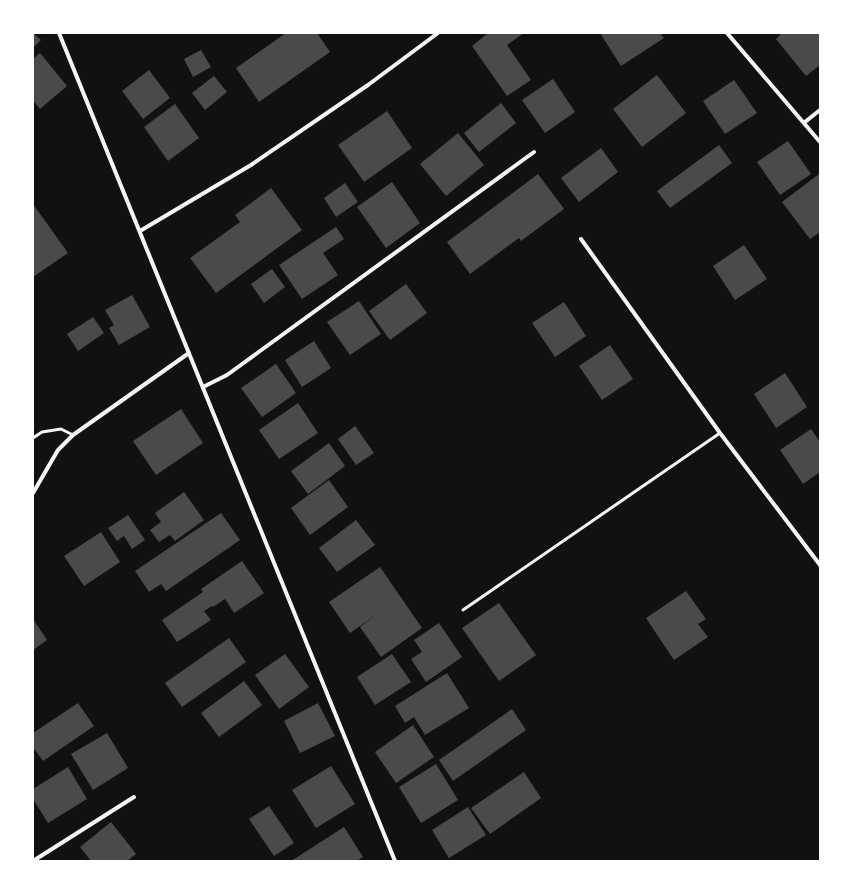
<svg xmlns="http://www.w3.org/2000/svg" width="853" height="894" font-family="'Libre Baskerville',serif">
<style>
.building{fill:#4a4a4a}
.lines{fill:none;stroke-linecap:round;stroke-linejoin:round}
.service{stroke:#f5f5f5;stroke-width:3}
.minor{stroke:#f5f5f5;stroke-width:4}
</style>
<rect width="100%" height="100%" fill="#111"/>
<g class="building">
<path d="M33,33L41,40L33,48Z"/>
<path d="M286,33H317L330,52L259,102L236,68Z"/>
<path d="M488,33H524L507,45L531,80L507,96L472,46Z"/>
<path d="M600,33H660L664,38L621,66Z"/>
<path d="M782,33H820V65L806,76L776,39Z"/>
<path d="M201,50L211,67L193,77L184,59Z"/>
<path d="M40,53L67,86L40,109L33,100V59Z"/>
<path d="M149,70L170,98L143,119L122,91Z"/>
<path d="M657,75L686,113L642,147L613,109Z"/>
<path d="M214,76L227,92L205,110L192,93Z"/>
<path d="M553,79L575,112L545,133L522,100Z"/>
<path d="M734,80L757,113L725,134L703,101Z"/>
<path d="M501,103L516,123L479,152L464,133Z"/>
<path d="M175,104L199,138L168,161L144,127Z"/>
<path d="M387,111L412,148L364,182L338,145Z"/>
<path d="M458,133L484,165L446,196L420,164Z"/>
<path d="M788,141L811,174L780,195L757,162Z"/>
<path d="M719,145L732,163L670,208L657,191Z"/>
<path d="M601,148L618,172L579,202L561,178Z"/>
<path d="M538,174L564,209L521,241L519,238L470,274L447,242Z"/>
<path d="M819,174L820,232L810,239L782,202Z"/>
<path d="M392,182L420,223L386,248L357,207Z"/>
<path d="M345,183L358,202L336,217L324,198Z"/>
<path d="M271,188L302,230L216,293L190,258L240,222L235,215Z"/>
<path d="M33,204L68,253L33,277Z"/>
<path d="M336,227L344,239L323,253L338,275L302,299L279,265Z"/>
<path d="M744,245L767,279L735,300L713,266Z"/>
<path d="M272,269L285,287L264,303L251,284Z"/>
<path d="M406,284L427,313L390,340L369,311Z"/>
<path d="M132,295L150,327L119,345L109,328L114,325L105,310Z"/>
<path d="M359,301L381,334L350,355L327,322Z"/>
<path d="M564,302L586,336L555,357L532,323Z"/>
<path d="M93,317L104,333L78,351L67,334Z"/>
<path d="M314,341L331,368L302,387L285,360Z"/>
<path d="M610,345L633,379L602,400L579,366Z"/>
<path d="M276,364L296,393L262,417L241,388Z"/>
<path d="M785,373L807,407L776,428L754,394Z"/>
<path d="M298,403L318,433L279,459L259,430Z"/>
<path d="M181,409L203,443L156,475L133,441Z"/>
<path d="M355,426L374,453L356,465L338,439Z"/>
<path d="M811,429L820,442V472L803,484L780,450Z"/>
<path d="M329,443L345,466L308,494L291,471Z"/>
<path d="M329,480L348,507L310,535L291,508Z"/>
<path d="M184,492L204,520L175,541L170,535L159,542L150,530L161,522L155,513Z"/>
<path d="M221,513L240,540L166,591L161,584L149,592L135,571Z"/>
<path d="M128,515L145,540L132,549L124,536L117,541L108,528Z"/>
<path d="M356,520L375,545L337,572L319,548Z"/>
<path d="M101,532L120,562L84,586L64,556Z"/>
<path d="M242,561L264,593L234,613L225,599L213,607L212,606L204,611L211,620L177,642L162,620L203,592L201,589Z"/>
<path d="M380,567L422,628L381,657L360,627L377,614L350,633L329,602Z"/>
<path d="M686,591L706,619L698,624L708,637L674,660L646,618Z"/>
<path d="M499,603L536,655L499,681L462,628Z"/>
<path d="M33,619L47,640L33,650Z"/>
<path d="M439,623L462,657L426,682L411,659L422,652L414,640Z"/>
<path d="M229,638L246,662L182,707L165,683Z"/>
<path d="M285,654L309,687L279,709L255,675Z"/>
<path d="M392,654L411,682L375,705L357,677Z"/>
<path d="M447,673L469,708L425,735L414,717L405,723L395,706Z"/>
<path d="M244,681L262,705L219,737L201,713Z"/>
<path d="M78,703L94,726L43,761L33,747V733Z"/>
<path d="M318,703L335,736L300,753L284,721Z"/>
<path d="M512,709L526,730L453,781L439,760Z"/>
<path d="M413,725L434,757L396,783L375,752Z"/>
<path d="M107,733L128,768L93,790L71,754Z"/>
<path d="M436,764L458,800L421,823L399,787Z"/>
<path d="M331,766L355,804L316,828L292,790Z"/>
<path d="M68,767L87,799L48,823L33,799V789Z"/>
<path d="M524,772L541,798L490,834L471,808Z"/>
<path d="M269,806L294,843L274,856L249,819Z"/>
<path d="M468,807L486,835L449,858L432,830Z"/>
<path d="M111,822L136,854L127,861H91L80,847Z"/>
<path d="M344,827L363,857L356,861H291Z"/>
</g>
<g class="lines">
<g class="service">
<path d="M33,438L42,432L61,429L73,435"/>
<path d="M463,610L720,433"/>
</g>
<g class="minor">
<path d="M59,33L395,861"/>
<path d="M727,33L820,142"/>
<path d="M805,122L820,110"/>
<path d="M140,231L251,165L368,85L438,33"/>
<path d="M581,239L720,433L820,565"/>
<path d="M203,387L227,375L534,152"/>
<path d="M33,493L58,450L73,435L189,353"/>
<path d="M33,861L134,797"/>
</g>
</g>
<rect width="853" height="894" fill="none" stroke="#ffffff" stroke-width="68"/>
</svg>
